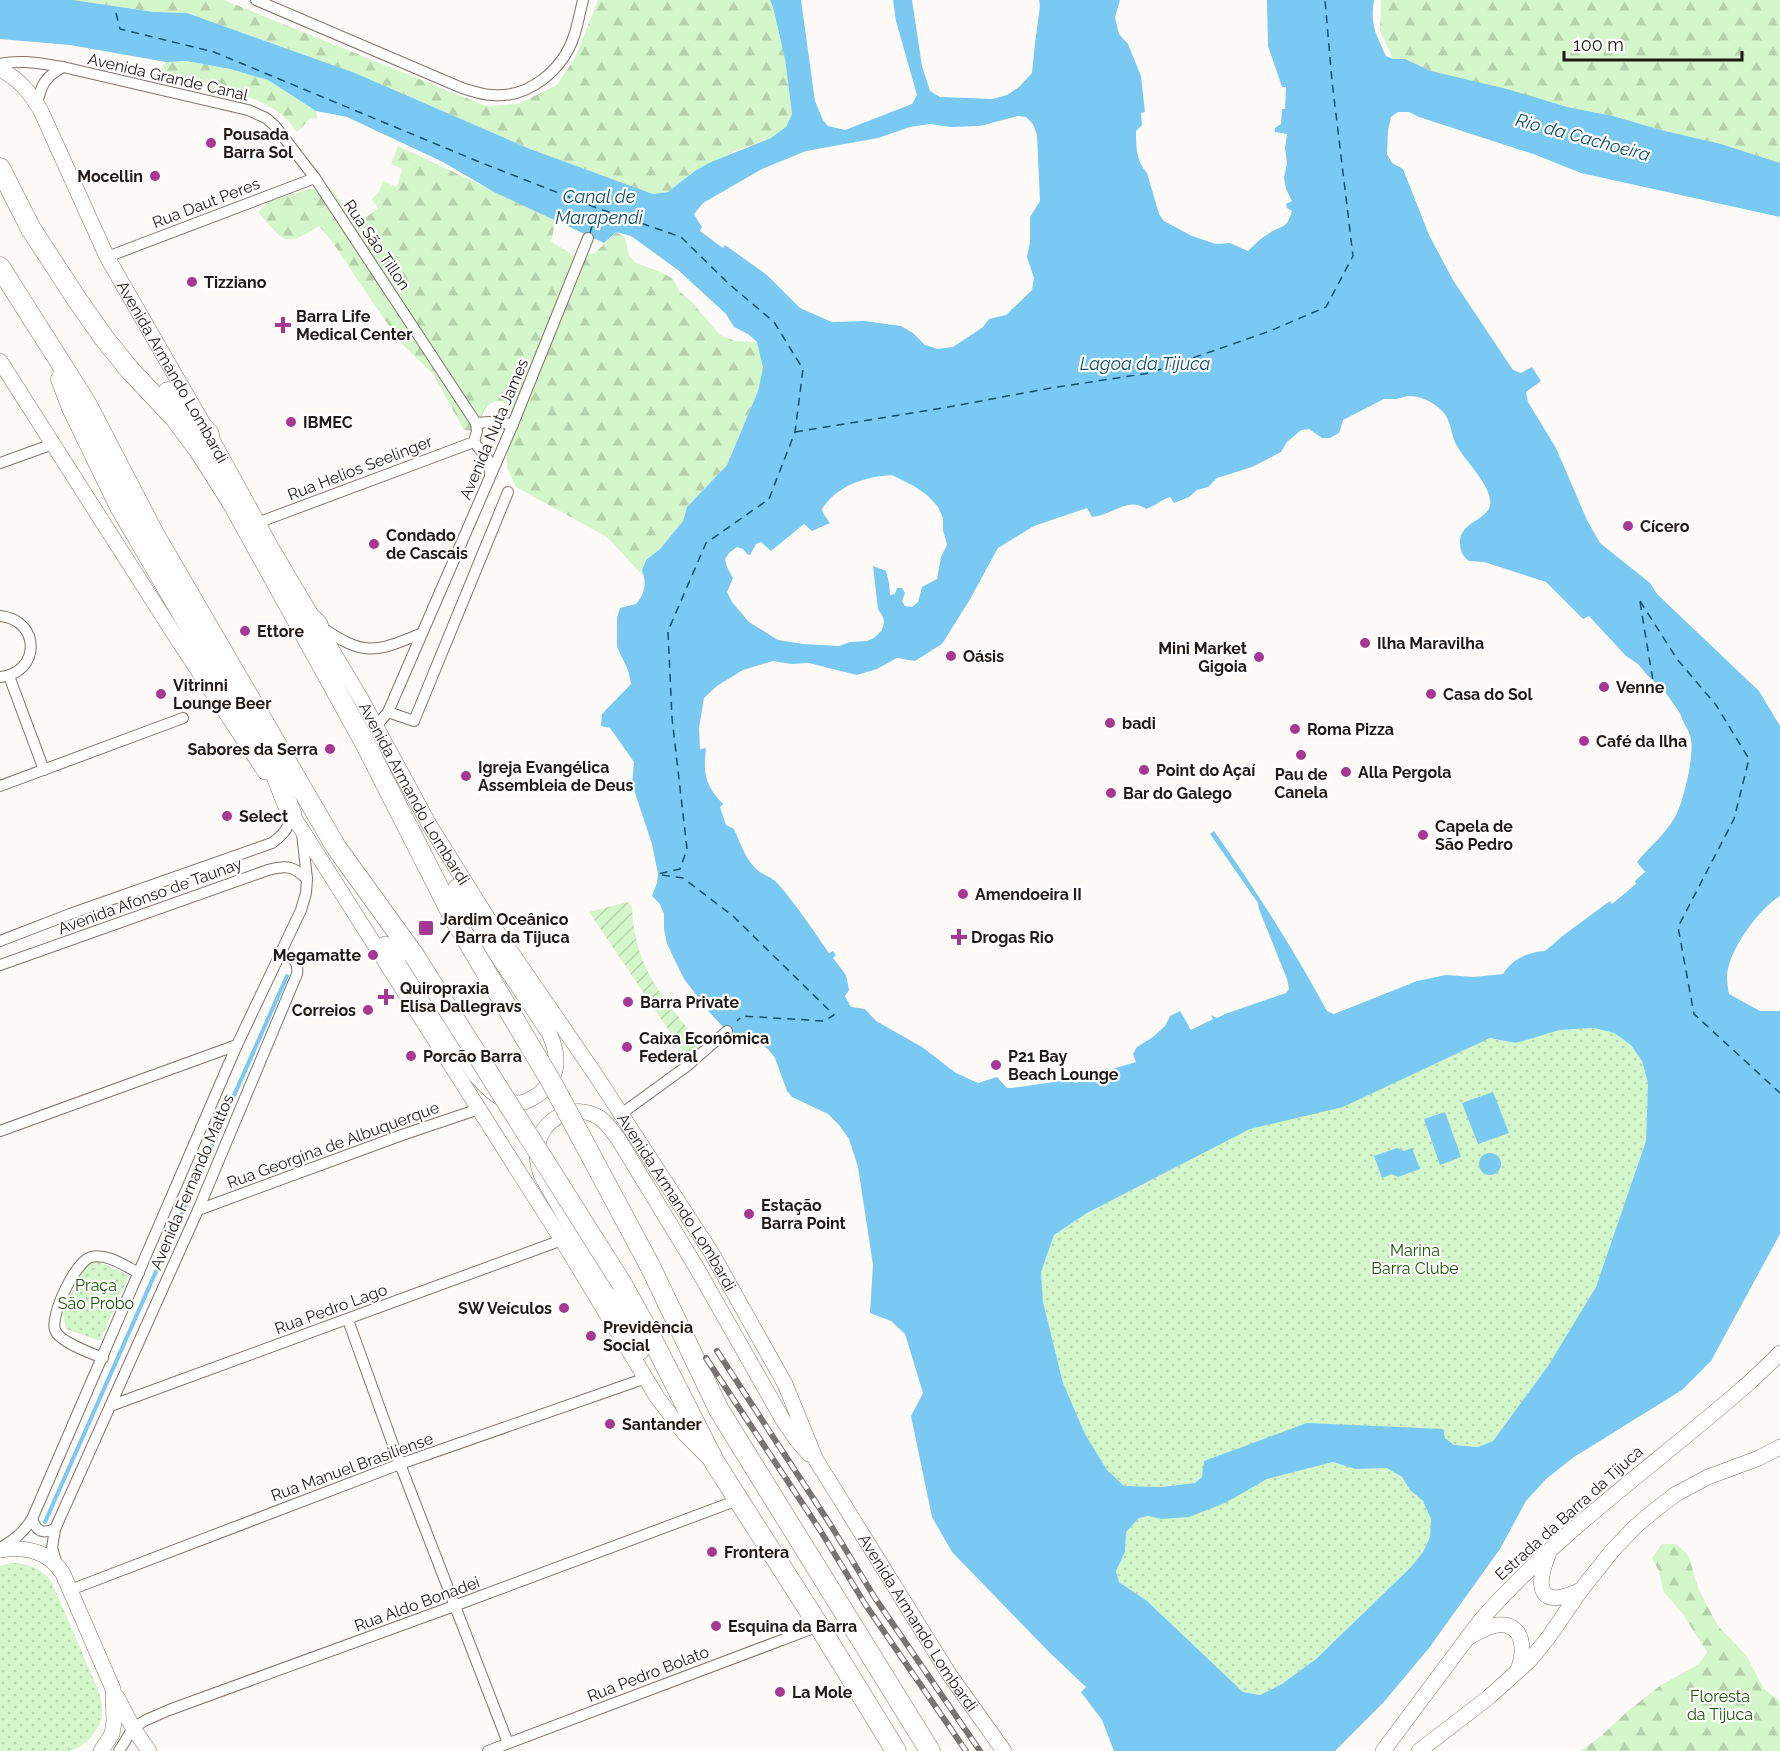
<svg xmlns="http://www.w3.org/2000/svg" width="1780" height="1751" font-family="Raleway,sans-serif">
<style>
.forest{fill:url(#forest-firs)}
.park{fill:url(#park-dots)}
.garden{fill:url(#garden-furrows)}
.water{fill:#79c9f3;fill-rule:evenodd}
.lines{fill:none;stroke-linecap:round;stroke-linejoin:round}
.stream{stroke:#79c9f3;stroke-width:4}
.ferry{stroke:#0f506c;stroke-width:1.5;stroke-dasharray:8 6;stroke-linecap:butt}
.street-casing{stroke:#837269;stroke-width:12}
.secondary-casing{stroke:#837269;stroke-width:16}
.highway-casing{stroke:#837269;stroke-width:21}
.street{stroke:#fff;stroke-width:10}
.secondary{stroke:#fff;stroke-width:15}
.highway{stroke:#fff;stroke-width:20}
.rail-casing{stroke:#7a7471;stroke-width:6}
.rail{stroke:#fff;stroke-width:4;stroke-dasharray:11;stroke-linecap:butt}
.highway-bridge-casing{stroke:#837269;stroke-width:21;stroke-linecap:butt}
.highway-bridge{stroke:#fff;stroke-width:20}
.poi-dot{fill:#a83794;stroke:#fff;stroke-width:2}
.labels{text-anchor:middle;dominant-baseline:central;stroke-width:4.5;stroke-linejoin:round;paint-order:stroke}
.street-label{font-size:16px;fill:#201915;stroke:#fff}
.poi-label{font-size:16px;font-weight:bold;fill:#201915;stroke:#fff;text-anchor:start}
.park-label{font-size:16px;fill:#175600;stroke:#fff}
.water-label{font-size:18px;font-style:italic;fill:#0f506c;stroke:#fff}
</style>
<defs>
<pattern id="forest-firs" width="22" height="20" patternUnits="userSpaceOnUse" patternTransform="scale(1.5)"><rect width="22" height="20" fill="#d3f6ca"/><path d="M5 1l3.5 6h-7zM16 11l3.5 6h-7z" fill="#b5d2ad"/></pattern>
<pattern id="park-dots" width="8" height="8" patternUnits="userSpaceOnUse" patternTransform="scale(1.5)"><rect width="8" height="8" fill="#d3f6ca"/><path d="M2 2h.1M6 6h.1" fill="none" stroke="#b5d2ad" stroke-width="1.8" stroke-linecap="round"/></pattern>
<pattern id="garden-furrows" width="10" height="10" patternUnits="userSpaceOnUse" patternTransform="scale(1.5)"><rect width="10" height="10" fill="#d3f6ca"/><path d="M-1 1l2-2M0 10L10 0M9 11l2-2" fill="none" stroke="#b5d2ad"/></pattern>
</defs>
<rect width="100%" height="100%" fill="#fefaf8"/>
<g class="forest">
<path d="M73,0H224L486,106L518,104L557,85L575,58L598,0H770L773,7L785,59L792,114L786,127L771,138L732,152L668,192L653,194L530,149L355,73L187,13L154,12Z"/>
<path d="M1381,0H1780V163L1721,144L1661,130L1613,116L1567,107L1431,71L1405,59H1393L1380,31Z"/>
<path d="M186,61L230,69L268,80L316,111L317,119L311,118L297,132C269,91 221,93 179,82C172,80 165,76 157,74L166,62Z"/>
<path d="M398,146L556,220L551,241L575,257L595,253L616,232L625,237L629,256L636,263L661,272L673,279L680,292L691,301L720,335L735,341L757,342L763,368L758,391L727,465L687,507L683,521L660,549L646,560L642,570L645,578L607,537L516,487L507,467V451L515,429L511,410L502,401C483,402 483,413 478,429L470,431L464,430L433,374L399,341L331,240L319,226C282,250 284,240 258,212L270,201L310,189H332L349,213L359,223L378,208L372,199L379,192L383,181L397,187L402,169L391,164Z"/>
<path d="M1662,1544H1676L1688,1555L1699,1590L1718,1626L1746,1655L1764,1689L1780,1701V1751H1580L1600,1737L1629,1710L1661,1685L1699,1664L1707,1652L1682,1613L1663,1591L1659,1571L1652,1558Z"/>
</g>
<g class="park">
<path d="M1594,1028L1614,1033L1631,1045L1642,1061L1648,1083L1646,1141L1596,1287L1548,1366L1493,1441L1478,1447L1454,1445L1445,1438L1202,1477L1195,1483L1161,1487L1124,1486L1107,1470L1085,1434L1063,1383L1043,1302L1041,1272L1054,1235L1087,1213L1250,1129L1290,1118L1396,1082L1490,1038L1516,1043L1560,1030Z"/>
<path d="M97,1261L129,1275L100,1341L66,1329L63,1314L83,1268Z"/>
<path d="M1333,1462L1355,1469L1387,1467L1402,1477L1410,1490L1423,1501L1431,1519L1430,1537L1423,1552L1411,1567L1316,1659L1282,1684L1260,1695L1243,1692L1147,1601L1119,1582L1116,1571L1125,1552L1126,1532L1139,1518L1148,1516L1161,1519L1250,1488L1267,1479Z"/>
<path d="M12,1563C29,1563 42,1569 52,1583L99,1692L102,1706V1716L99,1726L88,1741L79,1747L70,1751H0V1566Z"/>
</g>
<path class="garden" d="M628,902L632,907C633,949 651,986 679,1017C683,1023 688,1031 696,1033C700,1035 705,1034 709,1035L712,1038L688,1059L589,912Z"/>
<g class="water">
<path d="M0,0H73L154,12L187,13L355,73L530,149L653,194L668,192L695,171L709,163L771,138L786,127L792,114L785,59L773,7L770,0H801L815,101L823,120L828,126L845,130L912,104L917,95L896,21L893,0H912L922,66L930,91L940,97L993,99L1007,95L1019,87L1032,73L1035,43L1040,6L1039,0H1120L1115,17L1119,34L1128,44L1141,76L1145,112L1141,113L1142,125L1136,131C1136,146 1136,161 1147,173L1159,214L1164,221L1192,236L1216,244L1230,243L1248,251C1254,245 1261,238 1268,234C1282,224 1286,231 1292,211L1287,208L1286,204L1292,201L1286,189L1284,178L1287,163L1285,148L1287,134L1275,132V128L1281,124L1282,109H1285L1286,87H1282L1268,46L1267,0H1374C1370,26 1376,34 1386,56L1393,59H1405L1431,71L1507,89L1567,107L1613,116L1661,130L1721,144L1780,163V217L1581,173L1536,155L1419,117L1409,112H1398L1391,117L1388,130L1387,154L1392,163L1403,169L1429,235L1453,280L1513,370L1521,373L1532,367L1541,381L1526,392L1528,402L1556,448L1587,520L1600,543L1650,583L1657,594L1759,691L1780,726V896C1760,908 1735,943 1729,965C1726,974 1727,984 1729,994L1760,1011H1780V1234L1711,1361L1682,1390L1574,1457L1546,1479L1526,1501L1500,1549L1429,1648L1383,1703L1335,1751H1114L1102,1720L1081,1692L1086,1687L1050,1653L952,1552L932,1517L911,1416L923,1393L905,1334L891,1321L870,1313L873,1265L858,1167L849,1139L839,1125L828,1114L792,1097L787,1091L775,1058L768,1049L758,1042L728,1032L710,1013L684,979L667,944L664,929V914L660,904L652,896L657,883L658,874L652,844L632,784L634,762L610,728L601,726L602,714L631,684L628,670L617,647V618L620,608L636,604C645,593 647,584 642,570L646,560L660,549L683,521L687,507L727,465L758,391L763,368L757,342L748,334L734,327L726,314L678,270L631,236L616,232L604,243L602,242L494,192L443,162L347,117L316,111L268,80L230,69L186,61L166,62L70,45L0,39ZM1018,116L1026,117L1033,124L1037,135L1040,201L1030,217V242L1027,257L1034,278L1032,290L1006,315L989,319L983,327L953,347L938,349L925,345L913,333L901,326L864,321L832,322L800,308L767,275L725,245L723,248L700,231L702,227L694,214L703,203L762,169L806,151L878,138L910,127L930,124L951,127L980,126ZM1407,396C1420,396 1430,400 1440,409C1452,419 1450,434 1457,446C1465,461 1494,488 1490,506C1485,522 1458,522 1460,545C1461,553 1463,556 1469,561L1484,562L1546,582L1583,619L1589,616L1626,656L1638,664L1648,676L1663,689L1680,713C1682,722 1689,729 1691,739C1694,756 1684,800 1676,815C1667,833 1649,847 1637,862L1645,872L1635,881L1636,884L1612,904L1610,901L1565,934L1545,951C1528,952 1512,959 1503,974L1473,977L1446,975L1417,981L1334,1014L1327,1011C1293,948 1255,889 1214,831L1210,834L1258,903L1259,909L1287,979L1289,989L1286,993L1225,1014L1217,1018L1211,1015L1213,1019L1191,1030L1180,1011L1170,1016L1165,1026L1153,1037L1137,1047L1133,1054L1136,1062L1109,1070L1110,1074L1075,1083L1073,1079L1012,1088H1007L997,1077L978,1083L956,1073L922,1047L876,1021L865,1009L851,1007L845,996L849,990L846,975L833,958L836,955L833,951L829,953C813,930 798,907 779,885C772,877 768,877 760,872C746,862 741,844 734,829L726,825L720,807L723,804C705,785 703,774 706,748L700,749L699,728L704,698L717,686L743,670L773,661L791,664L809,663L857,675L877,669L897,658L915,661L942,644L969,601L998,548L1034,526L1087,508L1092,517C1097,516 1103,515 1107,513C1120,508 1133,499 1146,509C1155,506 1161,500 1170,497L1174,503L1189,497L1197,490L1208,487L1217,478L1252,467L1281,452L1287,442L1301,430L1309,429L1322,438H1330L1339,433L1343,420L1384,399H1397ZM892,475L914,486L928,496L938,507L943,518V530L947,545L941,557L937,579L922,587L918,602L912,607L905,606L902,601L905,593L902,588H897L895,594L890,595L889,583L886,571L873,566L878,609L883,617L884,622L882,630L874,638L867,641L850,642L839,646L803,644L778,640L749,622L732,602L727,592L733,578L727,567L725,559L730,552L737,547L743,549L747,554L750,555L756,544L761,542L771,551L804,524L812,531L830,523L823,513L822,509C838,485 864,477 892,475ZM1594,1028L1614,1033L1631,1045L1642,1061L1648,1083L1646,1141L1596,1287L1548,1366L1493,1441L1478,1447L1454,1445L1445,1438L1443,1429L1307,1423L1204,1461L1202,1477L1195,1483L1161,1487L1124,1486L1107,1470L1085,1434L1063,1383L1043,1302L1041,1272L1054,1235L1087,1213L1250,1129L1343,1107L1490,1038L1516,1043L1560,1030ZM1333,1462L1355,1469L1387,1468L1402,1477L1410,1490L1423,1501L1431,1519L1430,1537L1423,1552L1411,1567L1316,1659L1282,1684L1260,1695L1243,1692L1147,1601L1119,1582L1116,1571L1125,1552L1126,1532L1139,1518L1148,1516L1161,1519L1189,1517L1225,1503L1267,1479Z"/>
<path d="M1493,1092L1509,1133L1478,1144L1462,1103Z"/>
<path d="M1445,1112L1461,1157L1440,1165L1424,1119Z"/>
<path d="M1397,1148L1404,1151L1412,1148L1420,1169L1398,1177L1392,1174L1382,1178L1374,1156Z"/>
<circle cx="1490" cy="1164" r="11"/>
</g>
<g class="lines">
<path class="stream" d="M45,1522L287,976"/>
<g class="ferry">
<path d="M116,13L120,29L214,52L477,161L597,208L681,237L729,284L774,322L803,369L795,432L769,499L706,543L668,631L672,718L687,849L680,869L658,874"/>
<path d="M590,233L597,209"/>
<path d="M795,432L943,408L1051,388L1150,373L1270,331L1326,307L1353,256L1332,81L1325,0"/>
<path d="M1640,601L1677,659L1716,705L1749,759L1734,819L1678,927L1694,1014L1780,1093"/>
<path d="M1640,602L1653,681"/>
<path d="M662,875L683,878L733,916L834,1015L824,1021L742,1016L737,1021"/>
</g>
<defs>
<g id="street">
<path d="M256,0L462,88C472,91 482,95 493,95C530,98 563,69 574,36C578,24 580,12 583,0"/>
<path d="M0,64C21,59 42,64 63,67L248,110L266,118L275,126L315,178L476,423L477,431L474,442L257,523"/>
<path d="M37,104C41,85 45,77 63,67"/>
<path d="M107,257L315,178"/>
<path d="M476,423L490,422L513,424"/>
<path d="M474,442L489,461L490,475"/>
<path d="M0,463L53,444"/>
<path d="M0,616C41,620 41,673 0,677"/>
<path d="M321,627C364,656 374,653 420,634"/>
<path d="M9,676L44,770"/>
<path d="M388,712L414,721L508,492"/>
<path d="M376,726L388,712L513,424L588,238"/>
<path d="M0,786L183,718"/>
<path d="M0,941L70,914L272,843C284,834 290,827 291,813"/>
<path d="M0,965L268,870C287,865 293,866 307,879"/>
<path d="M621,1114L687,1066L727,1031"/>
<path d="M0,1131L237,1045"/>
<path d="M198,1210L402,1135L479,1109"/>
<path d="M348,1320L400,1464L508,1743"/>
<path d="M103,1358C91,1353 59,1342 55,1330C50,1315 75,1262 91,1257C107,1253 125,1266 139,1273"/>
<path d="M110,1406L562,1240"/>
<path d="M32,1519C37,1532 43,1534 55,1529"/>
<path d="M0,1548C14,1540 23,1533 32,1519L237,1045L301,910L306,893L307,879L302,833"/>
<path d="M57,1565L52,1548L55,1529L198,1210L297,974C299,961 292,954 279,955"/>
<path d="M70,1590L400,1464L646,1378"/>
<path d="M119,1751L133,1728L146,1720L169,1710L454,1606L738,1500"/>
<path d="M488,1751L819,1626"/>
</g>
<g id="secondary">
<path id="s1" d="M0,69C20,80 29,91 41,111L107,257L209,434L271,547L361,699L430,826L487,917L595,1074L711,1252L785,1384L816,1460L949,1674L1004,1751"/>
<path d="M0,361L176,637L265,772"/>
<path d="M286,805L562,1240L657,1397L685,1434L710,1459"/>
<path d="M385,944L410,976L476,1076C486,1087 502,1104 519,1103C525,1103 531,1099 536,1096C560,1080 560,1056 549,1033L479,928L456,887"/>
<path d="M641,1352L606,1288L541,1175C537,1162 535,1150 540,1137C549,1114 579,1104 600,1118C608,1124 613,1132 619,1140L695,1265L783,1420L796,1439L809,1454"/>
<path d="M0,1550C25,1546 49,1551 63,1574L113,1689L114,1722L112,1734L101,1751"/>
<path d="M1548,1555C1534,1591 1541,1609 1581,1590"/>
<path d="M1471,1636C1479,1632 1488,1626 1497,1625C1525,1622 1525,1651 1518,1670"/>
<path d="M117,1697L133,1728L149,1751"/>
<path d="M1383,1751L1480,1621C1558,1532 1655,1465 1743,1388C1756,1377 1768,1365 1780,1353"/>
<path d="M1419,1751L1489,1697L1530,1660L1548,1638L1581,1590L1612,1551L1636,1526L1655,1510L1676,1494L1708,1477L1759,1458L1780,1447"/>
</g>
<g id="highway">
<path d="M0,168L31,229L78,301L104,338L129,369L175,418L199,450L232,502L365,743L454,918"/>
<path d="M0,267L86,403L154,534L336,847L414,955"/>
<path d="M61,379L72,408L120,507L263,752L276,775L291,813"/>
<path d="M168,392L209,434"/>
<path d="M293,600L318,625"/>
<path d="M650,1266L719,1410L930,1751"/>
<path d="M622,1284L647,1329L715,1463L819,1626L896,1751"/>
</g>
</defs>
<use href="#street" class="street-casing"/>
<use href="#secondary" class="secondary-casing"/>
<use href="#highway" class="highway-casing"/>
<use href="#street" class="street"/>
<use href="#secondary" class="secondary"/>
<use href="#highway" class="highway"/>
<defs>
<g id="rail">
<path d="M717,1351L830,1524L875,1598L980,1751"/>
<path d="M706,1358L820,1530L865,1604L966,1751"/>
</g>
</defs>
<use href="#rail" class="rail-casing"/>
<use href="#rail" class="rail"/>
<defs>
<g id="highway-bridge">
<path d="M454,918L552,1083L650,1266"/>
<path d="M414,955L622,1284"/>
</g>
</defs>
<use href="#highway-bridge" class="highway-bridge-casing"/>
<use href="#highway-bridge" class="highway-bridge"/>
</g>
<g class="poi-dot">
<circle cx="211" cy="143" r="6"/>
<circle cx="155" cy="176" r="6"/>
<circle cx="192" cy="282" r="6"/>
<path d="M280 316h6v6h6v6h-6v6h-6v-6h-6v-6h6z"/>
<circle cx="291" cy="422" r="6"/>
<circle cx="1628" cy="526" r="6"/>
<circle cx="374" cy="544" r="6"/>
<circle cx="245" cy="631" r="6"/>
<circle cx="1365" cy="643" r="6"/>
<circle cx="951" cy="656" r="6"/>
<circle cx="1259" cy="657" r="6"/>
<circle cx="1604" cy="687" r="6"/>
<circle cx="161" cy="694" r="6"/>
<circle cx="1431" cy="694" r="6"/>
<circle cx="1110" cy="723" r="6"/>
<circle cx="1295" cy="729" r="6"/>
<circle cx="1584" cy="741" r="6"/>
<circle cx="330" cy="749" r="6"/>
<circle cx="1301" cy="755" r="6"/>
<circle cx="1144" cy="770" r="6"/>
<circle cx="1346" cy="772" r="6"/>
<circle cx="466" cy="776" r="6"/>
<circle cx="1111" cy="793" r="6"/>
<circle cx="227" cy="816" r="6"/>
<circle cx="1423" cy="835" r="6"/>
<circle cx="963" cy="894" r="6"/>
<rect x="418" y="920" width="16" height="16" rx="3"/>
<path d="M956 928h6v6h6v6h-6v6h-6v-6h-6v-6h6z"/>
<circle cx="373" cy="955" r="6"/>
<path d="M383 988h6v6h6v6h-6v6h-6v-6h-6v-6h6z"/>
<circle cx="628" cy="1002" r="6"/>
<circle cx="368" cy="1010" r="6"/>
<circle cx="627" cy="1047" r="6"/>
<circle cx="411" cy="1056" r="6"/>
<circle cx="996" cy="1065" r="6"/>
<circle cx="749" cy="1214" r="6"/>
<circle cx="564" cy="1308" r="6"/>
<circle cx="591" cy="1336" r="6"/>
<circle cx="610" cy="1424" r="6"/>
<circle cx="712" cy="1552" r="6"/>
<circle cx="716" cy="1626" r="6"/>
<circle cx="780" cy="1692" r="6"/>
</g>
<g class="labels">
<g class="street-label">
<text transform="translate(168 77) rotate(13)">Avenida Grande Canal</text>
<text transform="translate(206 203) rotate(-21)">Rua Daut Peres</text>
<text transform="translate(377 245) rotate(56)">Rua São Tillon</text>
<text stroke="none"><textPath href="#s1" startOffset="352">Avenida Armando Lombardi</textPath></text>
<text transform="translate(494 429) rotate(-67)">Avenida Nuta James</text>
<text transform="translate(360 468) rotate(-21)">Rua Helios Seelinger</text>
<text stroke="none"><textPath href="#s1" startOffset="838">Avenida Armando Lombardi</textPath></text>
<text transform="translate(150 896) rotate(-20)">Avenida Afonso de Taunay</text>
<text transform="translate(333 1145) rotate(-20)">Rua Georgina de Albuquerque</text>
<text transform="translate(192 1182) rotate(-67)">Avenida Fernando Mattos</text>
<text stroke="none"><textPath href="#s1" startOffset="1324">Avenida Armando Lombardi</textPath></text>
<text transform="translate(331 1309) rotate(-20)">Rua Pedro Lago</text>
<text transform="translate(352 1467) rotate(-20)">Rua Manuel Brasiliense</text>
<text transform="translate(1569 1513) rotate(-42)">Estrada da Barra da Tijuca</text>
<text transform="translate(417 1604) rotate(-20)">Rua Aldo Bonadei</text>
<text stroke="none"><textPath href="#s1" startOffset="1810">Avenida Armando Lombardi</textPath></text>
<text transform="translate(648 1674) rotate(-21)">Rua Pedro Bolato</text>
</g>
<g class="poi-label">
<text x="223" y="134">Pousada<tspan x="223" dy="18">Barra Sol</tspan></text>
<text x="143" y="176" text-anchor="end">Mocellin</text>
<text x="204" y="282">Tizziano</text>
<text x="296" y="316">Barra Life<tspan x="296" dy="18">Medical Center</tspan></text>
<text x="303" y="422">IBMEC</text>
<text x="1640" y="526">Cícero</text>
<text x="386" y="535">Condado<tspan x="386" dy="18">de Cascais</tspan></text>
<text x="257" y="631">Ettore</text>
<text x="1377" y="643">Ilha Maravilha</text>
<text x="1247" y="648" text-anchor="end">Mini Market<tspan x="1247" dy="18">Gigoia</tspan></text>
<text x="963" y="656">Oásis</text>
<text x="173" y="685">Vitrinni<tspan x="173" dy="18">Lounge Beer</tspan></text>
<text x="1616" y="687">Venne</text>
<text x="1443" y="694">Casa do Sol</text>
<text x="1122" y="723">badi</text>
<text x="1307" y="729">Roma Pizza</text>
<text x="1596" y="741">Café da Ilha</text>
<text x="318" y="749" text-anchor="end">Sabores da Serra</text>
<text x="478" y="767">Igreja Evangélica<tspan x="478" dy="18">Assembleia de Deus</tspan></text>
<text x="1156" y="770">Point do Açaí</text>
<text x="1358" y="772">Alla Pergola</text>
<text x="1301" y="774" text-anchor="middle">Pau de<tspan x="1301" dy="18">Canela</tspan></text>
<text x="1123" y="793">Bar do Galego</text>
<text x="239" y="816">Select</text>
<text x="1435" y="826">Capela de<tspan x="1435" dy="18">São Pedro</tspan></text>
<text x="975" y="894">Amendoeira II</text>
<text x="440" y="919">Jardim Oceânico<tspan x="440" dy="18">/ Barra da Tijuca</tspan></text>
<text x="971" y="937">Drogas Rio</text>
<text x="361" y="955" text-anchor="end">Megamatte</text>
<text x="400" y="988">Quiropraxia<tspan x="400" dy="18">Elisa Dallegravs</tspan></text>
<text x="640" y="1002">Barra Private</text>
<text x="356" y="1010" text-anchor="end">Correios</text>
<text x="639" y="1038">Caixa Econômica<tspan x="639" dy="18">Federal</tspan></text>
<text x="423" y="1056">Porcão Barra</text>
<text x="1008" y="1056">P21 Bay<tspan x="1008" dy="18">Beach Lounge</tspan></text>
<text x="761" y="1205">Estação<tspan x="761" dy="18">Barra Point</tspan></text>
<text x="552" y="1308" text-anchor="end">SW Veículos</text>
<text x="603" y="1327">Previdência<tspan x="603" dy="18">Social</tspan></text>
<text x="622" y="1424">Santander</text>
<text x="724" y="1552">Frontera</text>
<text x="728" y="1626">Esquina da Barra</text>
<text x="792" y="1692">La Mole</text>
</g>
<g class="park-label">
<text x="1415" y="1250">Marina<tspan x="1415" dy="18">Barra Clube</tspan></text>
<text x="96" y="1285">Praça<tspan x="96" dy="18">São Probo</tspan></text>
<text x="1720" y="1696">Floresta<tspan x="1720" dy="18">da Tijuca</tspan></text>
</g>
<g class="water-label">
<text transform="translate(1583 137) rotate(15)">Rio da Cachoeira</text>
<text x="599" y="196">Canal de<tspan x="599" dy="21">Marapendi</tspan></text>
<text x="1145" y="363">Lagoa da Tijuca</text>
</g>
</g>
<path d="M1564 51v9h178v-9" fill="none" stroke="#201915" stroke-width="3"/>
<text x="1573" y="51" font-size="18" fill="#201915" stroke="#ffffff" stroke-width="4.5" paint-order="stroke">100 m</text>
</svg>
